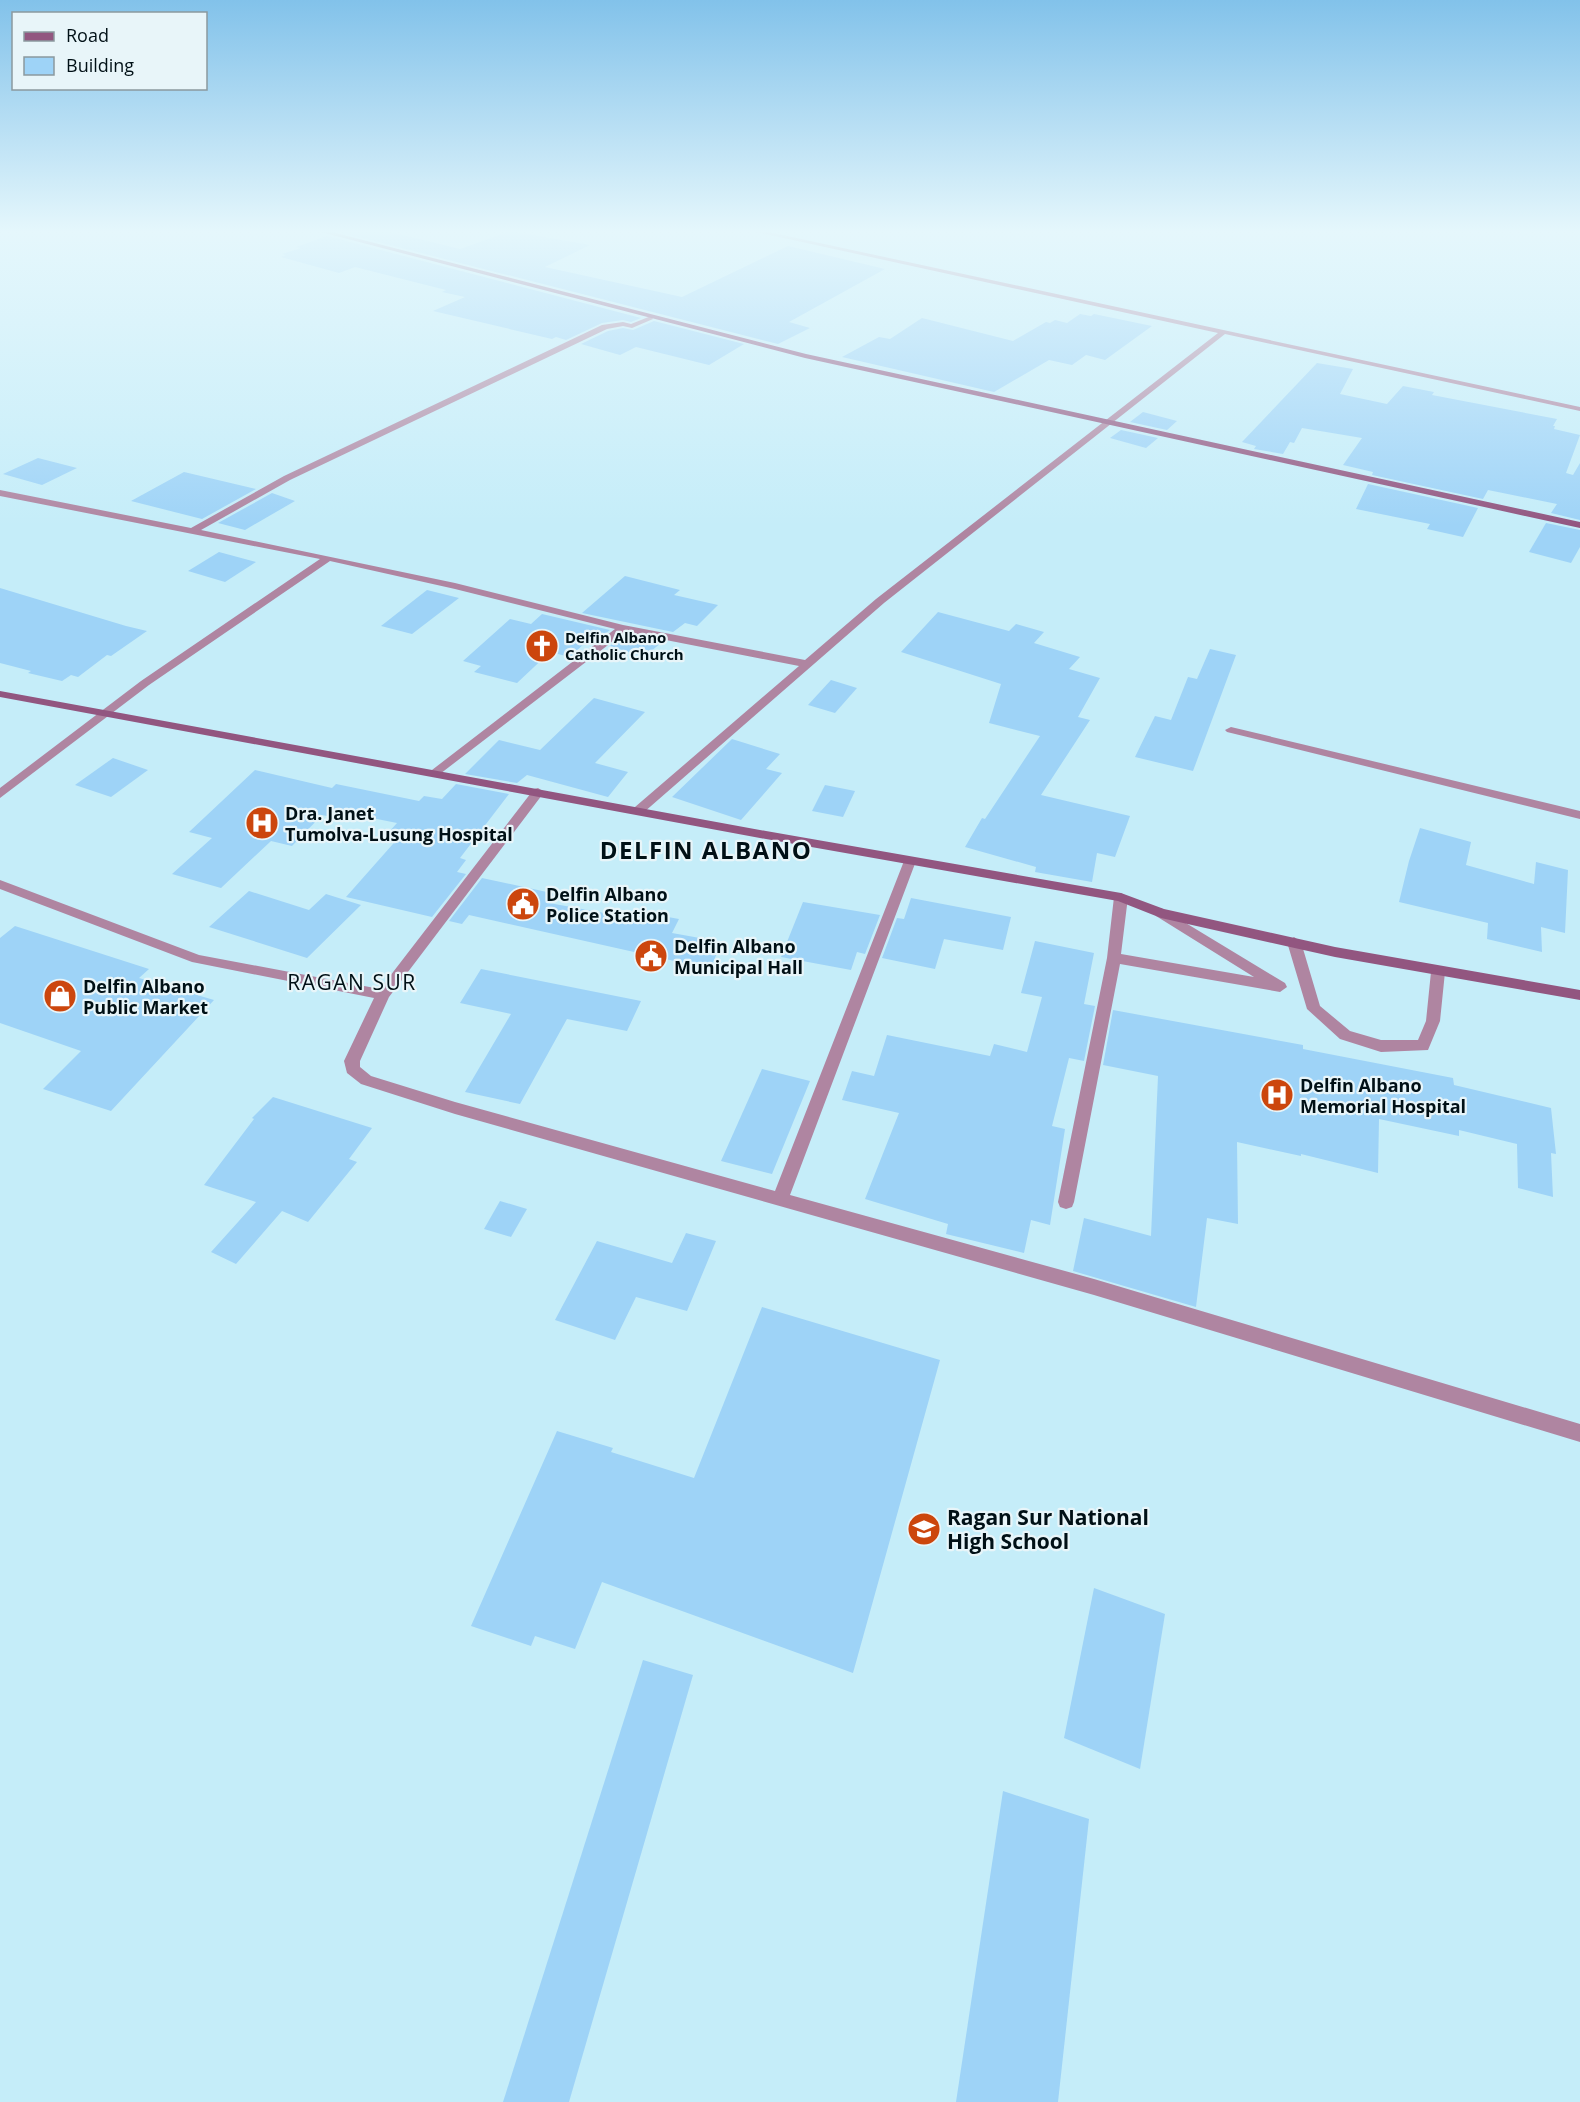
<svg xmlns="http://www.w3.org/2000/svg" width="1580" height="2102" font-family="'Open Sans',sans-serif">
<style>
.building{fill:#9ed3f7}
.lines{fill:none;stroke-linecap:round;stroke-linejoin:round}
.lane{fill:#af85a1;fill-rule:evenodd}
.street{fill:#af85a1;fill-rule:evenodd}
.secondary{fill:#925680;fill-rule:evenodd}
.labels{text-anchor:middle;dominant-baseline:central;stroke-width:4.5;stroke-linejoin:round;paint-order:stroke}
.far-poi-label{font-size:15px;font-weight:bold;fill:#001016;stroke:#e8f5f9;text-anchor:start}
.poi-label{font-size:18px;font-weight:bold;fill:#001016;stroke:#e8f5f9;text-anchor:start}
.quarter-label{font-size:21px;letter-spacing:1.5px;fill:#001016;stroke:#e8f5f9}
.near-poi-label{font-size:21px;font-weight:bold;fill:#001016;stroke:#e8f5f9;text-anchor:start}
.district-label{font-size:24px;font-weight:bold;letter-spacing:1.5px;fill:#001016;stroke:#e8f5f9}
</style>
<rect width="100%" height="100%" fill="#c5edf9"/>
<g class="building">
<path d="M386,231L460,249L510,231L590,245L545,267L682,297L788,246L885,269L789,322L810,328L778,344L339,232Z"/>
<path d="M327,236L641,318L631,322L623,320L602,323L566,340L556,337L552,339L433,311L465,297L442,292L446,290L355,267L339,273L281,257L286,255L282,254L301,248L296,247Z"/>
<path d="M1080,314L1091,316L1094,314L1152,326L1105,360L1086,355L1072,365L1049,360L994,392L842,357L879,337L890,339L922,318L1013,341L1046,322L1050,323L1055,320L1067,323Z"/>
<path d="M654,321L744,344L709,365L636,347L620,355L581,344L608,331L623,328L633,330Z"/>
<path d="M1317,363L1353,369L1340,394L1387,404L1403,386L1434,392L1432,395L1557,419L1553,426H1555L1554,429L1580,435L1566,473L1573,475L1580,463V520L1551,513L1557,504L1488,490L1483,499L1372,475L1373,472L1343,465L1362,438L1302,428L1294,443L1290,442L1283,454L1254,449L1256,446L1242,442Z"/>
<path d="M1143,412L1177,421L1167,430L1130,422Z"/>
<path d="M1121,430L1158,438L1146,448L1110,438Z"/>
<path d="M38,458L77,468L42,485L3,474Z"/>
<path d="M184,472L256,489L202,519L131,501Z"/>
<path d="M1368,484L1478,508L1463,537L1427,529L1430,524L1356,509Z"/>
<path d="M272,493L295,501L245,530L218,523Z"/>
<path d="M1546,523L1580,530V547L1571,563L1529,552Z"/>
<path d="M219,552L256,562L225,582L188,571Z"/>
<path d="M625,576L680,590L674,595L718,605L697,626L685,623L673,632L582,613Z"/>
<path d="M0,588L126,626L147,631L111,656L107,655L78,677L71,675L62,681L28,673L31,671L0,663Z"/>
<path d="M427,590L459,598L412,634L381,626Z"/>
<path d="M938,612L1009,631L1016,624L1044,632L1034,643L1080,657L1069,669L1100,678L1078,717L1090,720L1041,795L1130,816L1115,857L1097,853L1092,882L1035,872L1036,867L965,847L982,818L985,819L1040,736L989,723L1001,684L901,652Z"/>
<path d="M542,614L610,630L595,641L589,639L570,657L550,652L517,683L474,672L481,666L463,661L510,619L531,624Z"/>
<path d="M626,634L662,642L644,657L610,646Z"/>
<path d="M1210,649L1236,655L1193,771L1135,757L1155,716L1171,720L1188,677L1197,679Z"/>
<path d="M831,680L857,688L835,713L808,705Z"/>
<path d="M594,698L645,712L595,763L628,772L608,797L527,775L517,783L465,774L499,740L540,750Z"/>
<path d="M732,739L780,754L766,769L782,773L741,820L672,797Z"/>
<path d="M113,758L148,770L111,797L75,785Z"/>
<path d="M255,770L332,788L336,784L419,801L424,796L442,799L456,784L509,794L460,858L466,860L457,872L466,874L432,917L346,897L400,836L388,833L397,823L342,812L336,818L322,815L292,846L271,841L221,888L172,874L212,838L189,832Z"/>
<path d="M825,785L855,791L843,817L812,811Z"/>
<path d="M1420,828L1471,842L1466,865L1534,884L1536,862L1568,870L1565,933L1541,927L1542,952L1487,939L1488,923L1399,902L1409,861Z"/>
<path d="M482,878L556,894L549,903L632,918L635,911L679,919L672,933L722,942L710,969L469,915L462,924L449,921Z"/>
<path d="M249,891L309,910L326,894L361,905L307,958L209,927Z"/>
<path d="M911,898L1011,917L1003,950L944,939L935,969L882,958L897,918L904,919Z"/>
<path d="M803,902L880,915L865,954L857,952L851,970L781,957Z"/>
<path d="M15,926L149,969L139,978L214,1000L111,1111L43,1089L81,1051L0,1023V938Z"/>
<path d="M1035,941L1094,953L1084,1004L1095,1006L1084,1061L1069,1058L1052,1126L1065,1129L1050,1225L1031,1220L1024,1253L946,1234L948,1224L865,1199L899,1113L842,1100L852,1071L874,1076L887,1035L990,1056L994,1044L1027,1052L1042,997L1021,993Z"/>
<path d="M481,969L641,1001L627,1031L567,1019L520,1104L465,1092L511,1014L460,1003Z"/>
<path d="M1113,1010L1303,1045V1049L1453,1078L1454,1085L1551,1108L1556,1154L1551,1153L1553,1197L1518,1188L1517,1144L1459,1130V1136L1379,1119L1378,1173L1301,1154V1156L1237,1142L1238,1224L1207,1218L1196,1307L1073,1271L1084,1218L1151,1236L1158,1076L1103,1065Z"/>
<path d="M762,1069L810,1081L772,1174L721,1161Z"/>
<path d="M273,1097L372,1128L349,1159L357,1162L308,1222L282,1211L236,1264L211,1252L256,1202L204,1185L254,1119L252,1118Z"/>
<path d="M500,1201L527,1209L511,1237L484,1229Z"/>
<path d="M686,1233L716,1241L687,1311L636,1297L615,1340L555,1320L597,1241L672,1263Z"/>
<path d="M762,1307L940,1360L853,1673L602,1582L575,1649L535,1636L531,1646L471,1626L557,1431L613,1448L611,1452L694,1478Z"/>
<path d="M1094,1588L1165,1614L1140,1769L1064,1738Z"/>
<path d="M643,1660L693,1675L569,2102H503Z"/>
<path d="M1003,1791L1089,1819L1058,2102H956Z"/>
</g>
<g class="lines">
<g class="lane">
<path d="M1121,893L1128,897L1121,954L1254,977L1156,916L1154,913L1161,908L1285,983L1287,987L1280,992L1120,964L1074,1202L1072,1207L1066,1209L1060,1207L1058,1202L1107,958L1114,897Z"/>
<path d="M1294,937L1301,942L1320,1006L1350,1031L1381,1040H1418L1426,1021L1431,972L1438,967L1443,968L1445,972L1440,1021L1428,1050L1381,1052L1340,1039L1307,1009L1287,942Z"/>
</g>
<g class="street">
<path d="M752,231H764L1580,407V411L1225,334L884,603L643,813H635L633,810L635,807L799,666L625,632L436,777L430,773L432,770L615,629L455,589L330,561L149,685L0,798V788L141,681L320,559L0,496V490L191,528L284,476L602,325L623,322L631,324L651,316L653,319L632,328L623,326L607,329L290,480L201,530L455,583L623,625L805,660L876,599L1218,333Z"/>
<path d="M1231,727L1580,811V819L1227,732L1225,730Z"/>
<path d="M538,788L544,792L542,795L389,997L360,1061V1067L371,1076L455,1102L775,1191L904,861L905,858H915L916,861L790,1195L1094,1279L1580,1424V1442L1094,1295L455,1114L361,1084L347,1073L344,1061L374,998L192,962L0,889V880L199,955L380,989L534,789Z"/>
</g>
<g class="secondary">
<path d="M317,231H328L806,354L1580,522V528L805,358Z"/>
<path d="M0,691L766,831L1121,893L1164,909L1335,947L1580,990V1000L1335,957L1161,918L1118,901L766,839L0,697Z"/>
</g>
</g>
<linearGradient id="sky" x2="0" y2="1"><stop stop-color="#82c2ea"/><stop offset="0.44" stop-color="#e5f7fc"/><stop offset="1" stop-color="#e5f7fc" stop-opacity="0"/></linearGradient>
<rect width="1580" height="526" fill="url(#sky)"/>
<defs>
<symbol id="church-disc" viewBox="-11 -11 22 22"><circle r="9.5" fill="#cc460d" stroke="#e8f5f9"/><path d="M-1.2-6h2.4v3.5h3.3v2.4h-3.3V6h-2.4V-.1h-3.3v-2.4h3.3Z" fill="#fff"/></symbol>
<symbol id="hospital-disc" viewBox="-11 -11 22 22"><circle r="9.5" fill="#cc460d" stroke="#e8f5f9"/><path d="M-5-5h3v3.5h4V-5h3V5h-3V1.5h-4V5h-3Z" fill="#fff"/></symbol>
<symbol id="civic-disc" viewBox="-11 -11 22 22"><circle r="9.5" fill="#cc460d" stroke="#e8f5f9"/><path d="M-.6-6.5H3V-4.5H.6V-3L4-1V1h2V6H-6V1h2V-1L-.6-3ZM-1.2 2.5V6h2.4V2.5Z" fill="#fff"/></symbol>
<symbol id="shop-disc" viewBox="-11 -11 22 22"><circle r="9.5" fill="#cc460d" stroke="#e8f5f9"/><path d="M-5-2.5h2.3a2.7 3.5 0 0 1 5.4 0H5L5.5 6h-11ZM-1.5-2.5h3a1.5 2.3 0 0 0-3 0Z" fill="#fff"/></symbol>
<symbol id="school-disc" viewBox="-11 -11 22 22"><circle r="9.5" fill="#cc460d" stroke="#e8f5f9"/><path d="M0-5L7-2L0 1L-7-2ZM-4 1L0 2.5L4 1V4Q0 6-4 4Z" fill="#fff"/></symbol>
</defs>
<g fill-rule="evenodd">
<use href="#church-disc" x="523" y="627" width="38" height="38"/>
<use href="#hospital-disc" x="243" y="804" width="38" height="38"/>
<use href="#civic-disc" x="504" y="885" width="38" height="38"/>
<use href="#civic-disc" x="632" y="937" width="38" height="38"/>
<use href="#shop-disc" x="41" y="977" width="38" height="38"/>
<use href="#hospital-disc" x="1258" y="1076" width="38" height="38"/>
<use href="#school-disc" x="905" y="1510" width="38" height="38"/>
</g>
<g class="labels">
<g class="far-poi-label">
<text x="565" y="637">Delfin Albano<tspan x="565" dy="17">Catholic Church</tspan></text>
</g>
<g class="poi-label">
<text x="285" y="813">Dra. Janet<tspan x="285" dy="21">Tumolva-Lusung Hospital</tspan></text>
<text x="546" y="894">Delfin Albano<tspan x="546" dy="21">Police Station</tspan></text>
<text x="674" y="946">Delfin Albano<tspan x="674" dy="21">Municipal Hall</tspan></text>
<text x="83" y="986">Delfin Albano<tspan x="83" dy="21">Public Market</tspan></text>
<text x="1300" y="1085">Delfin Albano<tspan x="1300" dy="21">Memorial Hospital</tspan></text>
</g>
<g class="quarter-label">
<text x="352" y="982">RAGAN SUR</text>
</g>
<g class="near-poi-label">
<text x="947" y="1517">Ragan Sur National<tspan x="947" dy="24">High School</tspan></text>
</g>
<g class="district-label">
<text x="706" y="849">DELFIN ALBANO</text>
</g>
</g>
<rect x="12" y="12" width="195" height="78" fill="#e8f5f9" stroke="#8b999e" stroke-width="1.5"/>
<rect x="24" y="32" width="30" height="9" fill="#925680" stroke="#8b999e" stroke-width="1.5"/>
<text x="66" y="42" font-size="18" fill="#001016">Road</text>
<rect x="24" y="57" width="30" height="18" fill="#9ed3f7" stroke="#8b999e" stroke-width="1.5"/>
<text x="66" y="72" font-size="18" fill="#001016">Building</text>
</svg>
